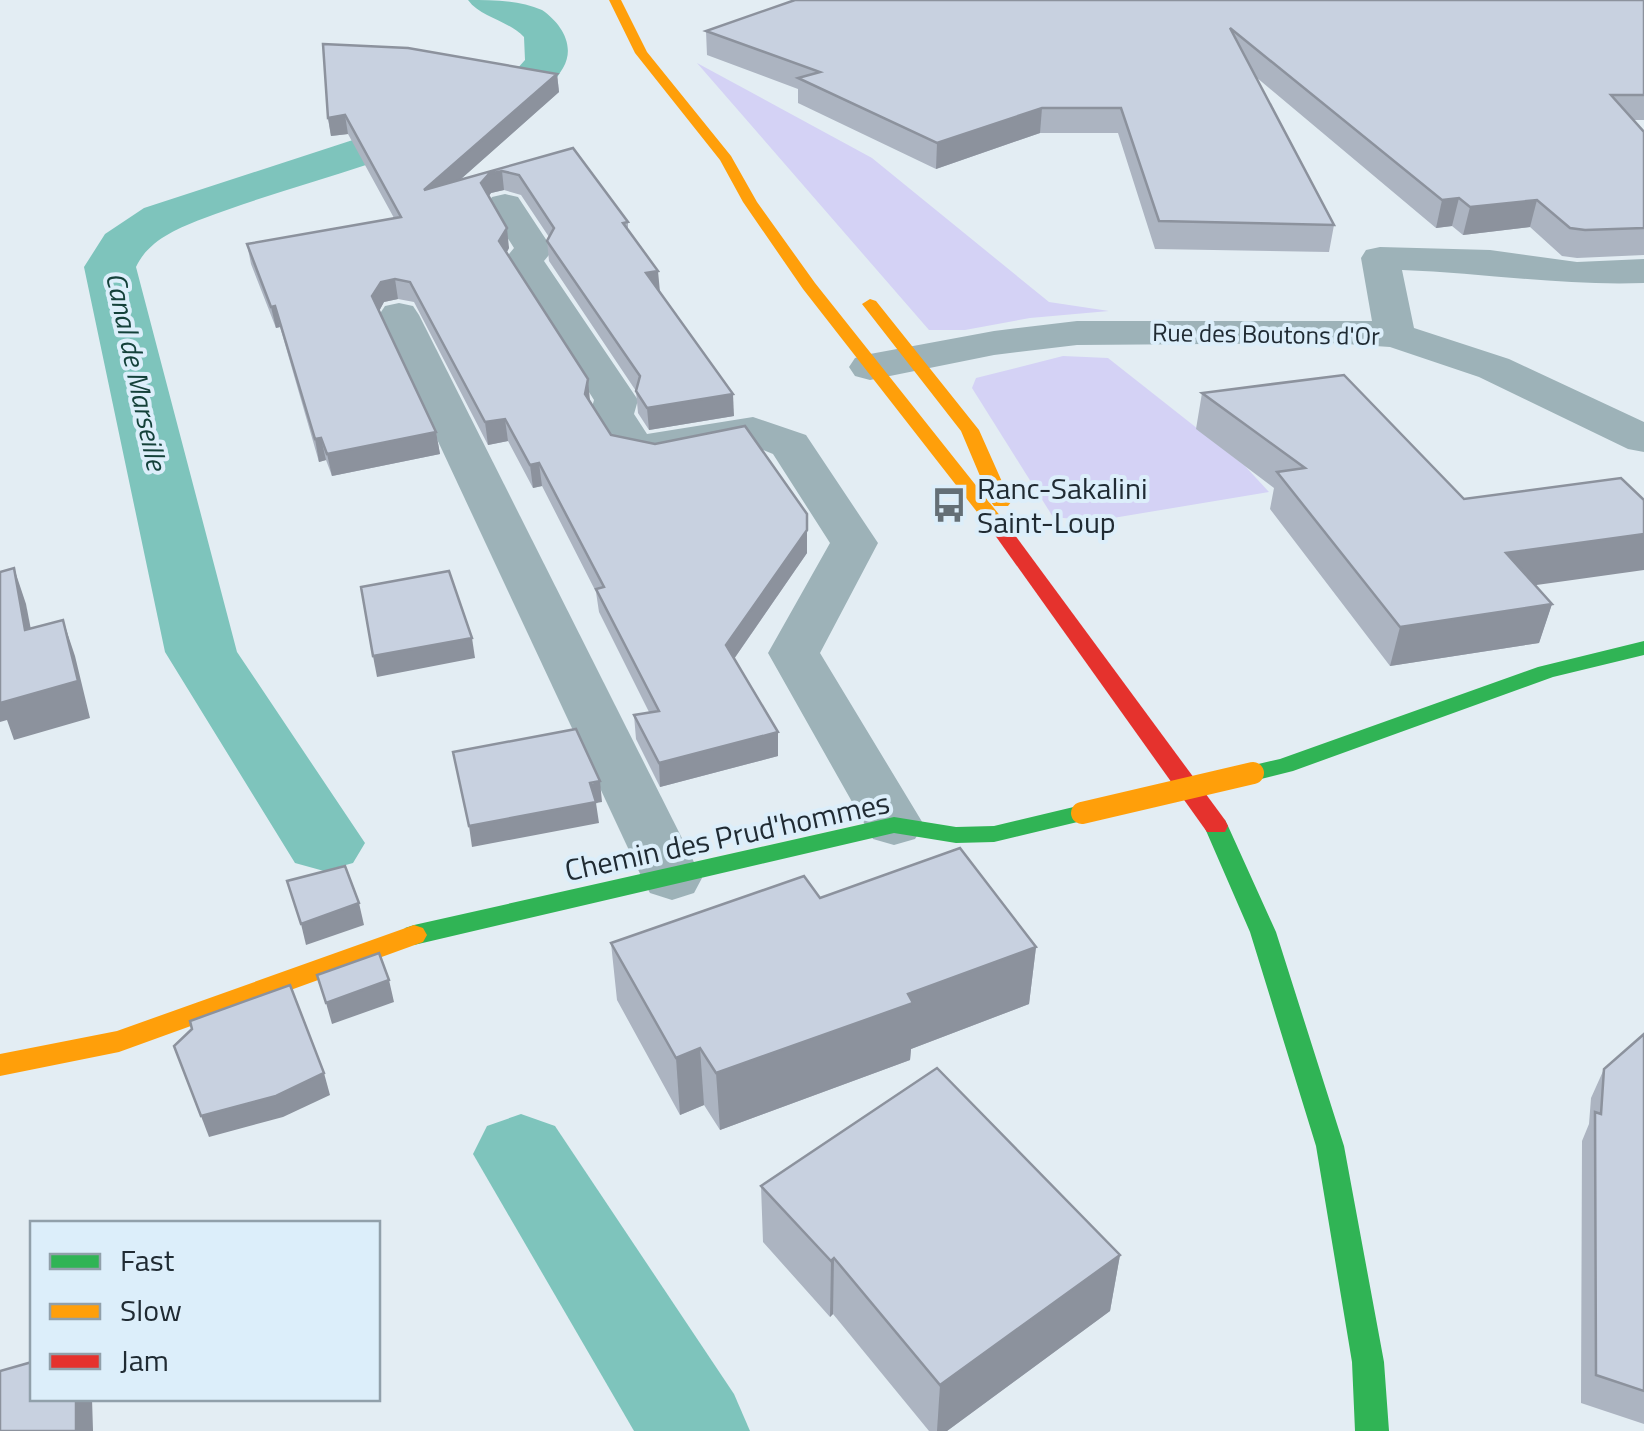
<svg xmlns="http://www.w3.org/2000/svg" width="1644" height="1431" font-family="'Titillium Web',sans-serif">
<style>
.green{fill:#d4d2f5}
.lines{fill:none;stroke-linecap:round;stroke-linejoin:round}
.canal{fill:#7ec4bc;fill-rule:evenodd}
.street{fill:#9db2b8;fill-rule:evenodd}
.fast{fill:#30b455;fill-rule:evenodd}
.slow{fill:#ff9f0a;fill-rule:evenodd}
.jam{fill:#e5322d;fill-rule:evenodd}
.slow-bridge{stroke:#ff9f0a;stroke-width:22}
.wall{fill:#acb4c1}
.shaded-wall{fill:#8c929d}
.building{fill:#c8d1e0;stroke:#8c929d;stroke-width:2.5}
.labels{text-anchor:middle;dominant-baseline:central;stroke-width:8;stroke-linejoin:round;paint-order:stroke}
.far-street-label{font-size:25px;fill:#202b33;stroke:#dceefa}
.far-water-label{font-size:28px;font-style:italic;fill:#14413a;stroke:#dceefa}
.poi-label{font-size:30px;fill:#202b33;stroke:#dceefa;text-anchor:start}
.street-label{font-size:30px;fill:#202b33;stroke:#dceefa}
</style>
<rect width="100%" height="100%" fill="#e3edf3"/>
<g class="green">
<path d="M697,63L872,158L1049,302L1109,311L1030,318L965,330H929Z"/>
<path d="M1063,356L1108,358L1245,466L1269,492L1095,521L1053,517L972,388L976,378Z"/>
</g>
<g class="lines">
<g class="canal">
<path d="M468,0C494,0 520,0 542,10C561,23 576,46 563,68C526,132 433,143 369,164C314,182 257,198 202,219C176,229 148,241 136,267L237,652L365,843L353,863L324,871L295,863L165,652L84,267L105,234L144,208L457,106L507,80L525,60L524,37C508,20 481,18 468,0Z"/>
<path d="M521,1114L555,1126L734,1394L750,1431H634L473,1154L487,1126Z"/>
</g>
<g class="street">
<path d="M505,194L518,197L553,250L544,261L638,400L634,414L647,434L753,417L806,435L878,543L820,653L924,825L915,839L894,845L873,839L768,653L830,543L773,454L749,444L656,463L616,455L590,414L594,400L505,259L514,248L487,205L492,197Z"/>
<path d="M1380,247L1490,250L1577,262L1644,259V283C1563,286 1483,273 1402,270L1414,328L1509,359L1644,422V452L1628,449L1479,377L1390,347L1331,343L1077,345L994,355L870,380L855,376L849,367L855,358L870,354L994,331L1077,321H1372L1361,258L1366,250Z"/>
<path d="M399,303L413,306L419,315L702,878L694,893L672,900L650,893L642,878L379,315L385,306Z"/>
</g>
<g class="fast">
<path d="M1644,641V655L1553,677L1293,771L1253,781L1241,773L1245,767L1280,759L1538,667Z"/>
<path d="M1082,805L1090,807L1094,813L1090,819L994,842L956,843L894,833L414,945L405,942L401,935L405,928L414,925L894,817L956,827L994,826Z"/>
<path d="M1216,818L1225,820L1228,826L1276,932L1344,1146L1384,1362L1389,1431H1355L1352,1362L1316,1146L1250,932L1204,826L1207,820Z"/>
</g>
<g class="slow">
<path d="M609,0H621L647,52L731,156L757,202L815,283L1009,527L1012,531L1009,535H995L803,289L743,202L720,160L635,53Z"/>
<path d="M870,299L876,301L979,430L1011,502L1008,506H994L991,502L961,431L862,304Z"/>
<path d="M414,925L423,928L427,935L423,942L119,1052L0,1076V1054L117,1031Z"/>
</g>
<path class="jam" d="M1002,525L1009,527L1225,820L1228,826L1225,832H1207L992,531Z"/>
<path class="slow-bridge" d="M1082,813L1253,773"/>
</g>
<g class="wall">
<path d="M1644,0V120H1633L1644,132V255L1577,258L1562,256L1530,227L1463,235L1452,226L1436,228L1256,77L1334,225L1329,252L1155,249L1118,133H1040L936,169L798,103V89L707,55L706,31Z"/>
<path d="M557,74L559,92L461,179L573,148L628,222V229L660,292L734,416L649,430L638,413L636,391L549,261L547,241L549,237L521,195L504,190L491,193L489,196L509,248L507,252L590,402L611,435L807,514V553L734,659L778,732V756L660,787L636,739L634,715L649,712L599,612L596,592L542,486L533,488L508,441L488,445L414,302L398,299L384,302L379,311L436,432L440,454L332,476L326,460L319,462L280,327L276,328L251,264L247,244L394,218L348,134L331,136L328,118Z"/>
<path d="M1202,393L1535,585L1552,604L1539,643L1390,666L1270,509L1274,488L1196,429Z"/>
<path d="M820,898L1036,947L1029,1004L911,1049L910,1060L720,1130L704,1105L680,1115L617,1000L611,943Z"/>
<path d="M1644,1034V1424L1581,1403L1582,1141L1589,1124L1591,1098L1604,1069Z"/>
<path d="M761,1186L1120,1255L1110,1311L947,1431H929L833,1314L830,1317L763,1242Z"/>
</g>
<g class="shaded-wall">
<path d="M557,74L559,92L427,209L424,190Z"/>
<path d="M1042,108L1040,133L936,169L937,143Z"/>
<path d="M345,115L348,134L331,136L328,118Z"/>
<path d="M502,171L504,190L491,193L484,203L481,183L489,174Z"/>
<path d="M1459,198L1452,226L1436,228L1442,200Z"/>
<path d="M1537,200L1530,227L1463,235L1470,207Z"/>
<path d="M507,228L509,248L502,261L499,241Z"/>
<path d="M658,271L660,292L646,273Z"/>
<path d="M395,279L398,299L384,302L376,317L372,296L381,282Z"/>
<path d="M275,306L280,327L276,328L271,307Z"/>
<path d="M588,379L590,401L587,416L585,394Z"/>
<path d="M733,394L734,416L649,430L647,408Z"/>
<path d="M505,419L508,441L488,445L485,422Z"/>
<path d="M436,432L440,454L332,476L327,454Z"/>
<path d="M321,438L326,460L319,462L315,439Z"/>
<path d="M539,463L542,486L533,488L530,465Z"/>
<path d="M807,530V553L727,669L726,645Z"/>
<path d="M1644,534V570L1494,591L1506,553Z"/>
<path d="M14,568L26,604L38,666L25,630Z"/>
<path d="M1552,604L1539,643L1390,666L1400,627Z"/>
<path d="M63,620L75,656L90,718L14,740L7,720L0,722V698Z"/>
<path d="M472,638L475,658L377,677L373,656Z"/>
<path d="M778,732V756L660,787L659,763Z"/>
<path d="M600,781L602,802L596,803L599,823L472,847L469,826Z"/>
<path d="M359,903L364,925L306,945L301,924Z"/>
<path d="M1036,947L1029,1004L911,1049L910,1060L720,1130L716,1073L908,994Z"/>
<path d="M389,980L394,1002L332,1024L326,1003Z"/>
<path d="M700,1048L704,1105L680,1115L676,1058Z"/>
<path d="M324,1073L330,1095L283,1117L209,1137L201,1116Z"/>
<path d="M1120,1255L1110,1311L947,1431H937L940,1385Z"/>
<path d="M834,1258L833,1314L830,1317L831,1261Z"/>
<path d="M76,1398H92L93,1431H76Z"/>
</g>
<g class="building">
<path d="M795,0H1644V95H1611L1644,132V228L1585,230L1570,228L1537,200L1470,207L1459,198L1442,200L1230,28L1334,225L1159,221L1121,108H1042L937,143L798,78L820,72L706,31Z"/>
<path d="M323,44L408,48L557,74L424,190L573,148L628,222L623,223L658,271L646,273L733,394L647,408L636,391L640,376L547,241L554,228L519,175L502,171L489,174L481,183L507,228L499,241L588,379L585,394L611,435L655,444L745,426L807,514V530L726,645L778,732L659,763L634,715L659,711L596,589L604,587L539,463L530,465L505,419L485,422L410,282L395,279L381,282L372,296L436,432L327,454L321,438L315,439L275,306L271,307L247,244L401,217L345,115L328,118Z"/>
<path d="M1344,375L1464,499L1621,478L1644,500V534L1506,553L1552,604L1400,627L1277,472L1305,468L1202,393Z"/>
<path d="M14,568L25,630L63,620L78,681L0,703V572Z"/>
<path d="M449,571L472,638L373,656L361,587Z"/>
<path d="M576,729L600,781L590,783L596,802L469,826L453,752Z"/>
<path d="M960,848L1036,947L908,994L913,1003L716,1073L700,1048L676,1058L611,943L804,876L820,898Z"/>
<path d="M345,866L359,903L301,924L287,881Z"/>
<path d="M379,953L389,980L326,1003L317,975Z"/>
<path d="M290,985L324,1073L276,1096L201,1116L174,1046L192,1029L190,1021Z"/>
<path d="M1644,1034V1391L1596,1375L1595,1112L1601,1114L1604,1069Z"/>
<path d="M937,1068L1120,1255L940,1385L834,1258L831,1261L761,1186Z"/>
<path d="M32,1362V1398H76V1431H0V1371Z"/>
</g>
<defs>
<symbol id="bus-bare" viewBox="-9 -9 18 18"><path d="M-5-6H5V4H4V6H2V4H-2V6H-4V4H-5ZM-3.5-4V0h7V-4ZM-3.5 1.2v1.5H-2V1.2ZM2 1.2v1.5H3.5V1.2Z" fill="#646f76" stroke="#dceefa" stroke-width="2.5" paint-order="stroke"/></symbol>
</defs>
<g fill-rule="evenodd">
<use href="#bus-bare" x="924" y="480" width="50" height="50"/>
</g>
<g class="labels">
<g class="far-street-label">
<text transform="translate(1266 334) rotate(1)">Rue des Boutons d'Or</text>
</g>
<g class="far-water-label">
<text transform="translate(137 371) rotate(78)">Canal de Marseille</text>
</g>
<g class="poi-label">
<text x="977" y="488">Ranc-Sakalini<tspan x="977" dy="34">Saint-Loup</tspan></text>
</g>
<g class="street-label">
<text transform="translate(727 836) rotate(-12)">Chemin des Prud'hommes</text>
</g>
</g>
<rect x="30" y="1221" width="350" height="180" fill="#dceefa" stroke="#91a0aa" stroke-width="2.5"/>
<rect x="50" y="1254" width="50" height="15" fill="#30b455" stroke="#91a0aa" stroke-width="2.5"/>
<text x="120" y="1271" font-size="30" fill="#202b33">Fast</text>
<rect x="50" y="1304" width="50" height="15" fill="#ff9f0a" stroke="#91a0aa" stroke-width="2.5"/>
<text x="120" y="1321" font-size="30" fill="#202b33">Slow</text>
<rect x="50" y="1354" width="50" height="15" fill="#e5322d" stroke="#91a0aa" stroke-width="2.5"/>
<text x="120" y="1371" font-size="30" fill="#202b33">Jam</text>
</svg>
